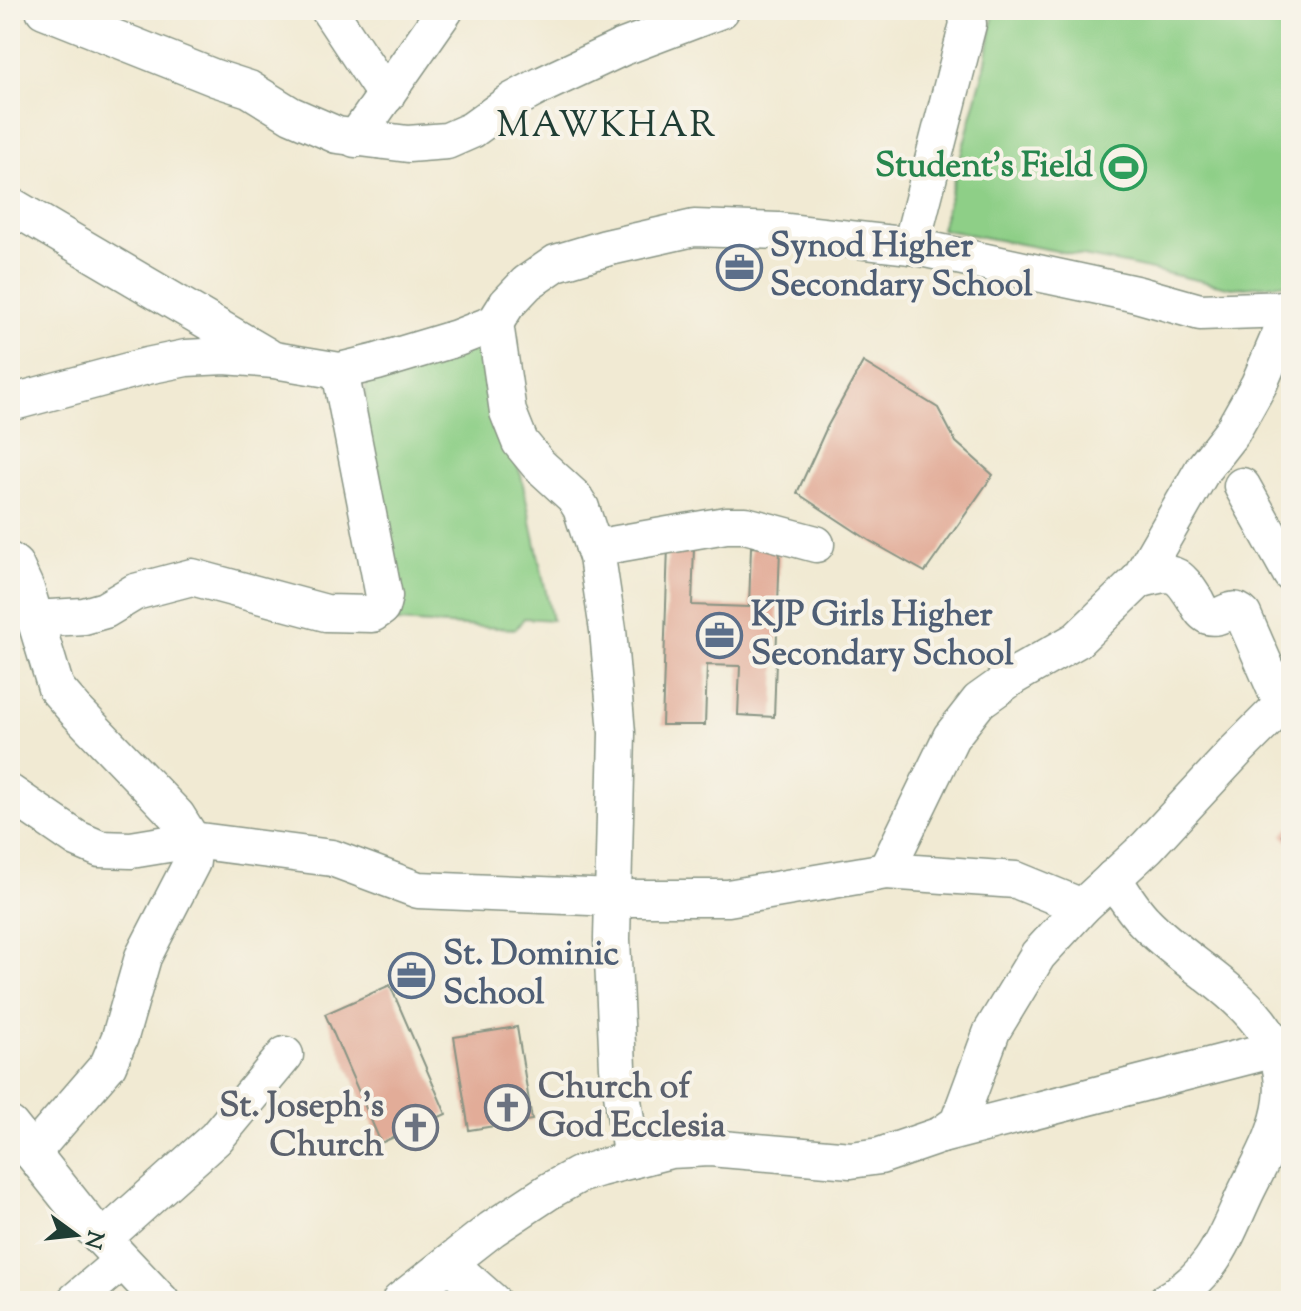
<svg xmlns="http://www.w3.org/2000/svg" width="1301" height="1311" font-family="'Sorts Mill Goudy',serif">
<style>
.green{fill:#8ecf87;stroke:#56865e;stroke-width:2}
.building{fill:#e2ac98}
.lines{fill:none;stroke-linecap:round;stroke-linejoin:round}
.minor-casing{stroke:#889484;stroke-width:39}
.minor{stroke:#fff;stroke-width:36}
.labels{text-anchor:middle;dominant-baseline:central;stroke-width:8;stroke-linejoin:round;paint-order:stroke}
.leisure-label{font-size:34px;font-weight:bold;fill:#27864d;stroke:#f7f3e8;text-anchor:end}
.service-label{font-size:34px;font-weight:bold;fill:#4e5e75;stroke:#f7f3e8;text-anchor:start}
.worship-label{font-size:34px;font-weight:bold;fill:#5b616d;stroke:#f7f3e8;text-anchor:start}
.neighbourhood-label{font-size:36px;letter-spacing:2px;fill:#1f3d34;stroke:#f7f3e8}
</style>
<rect width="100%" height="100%" fill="#f7f3e8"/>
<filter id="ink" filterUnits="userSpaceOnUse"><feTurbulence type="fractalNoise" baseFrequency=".0125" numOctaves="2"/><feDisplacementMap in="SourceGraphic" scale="16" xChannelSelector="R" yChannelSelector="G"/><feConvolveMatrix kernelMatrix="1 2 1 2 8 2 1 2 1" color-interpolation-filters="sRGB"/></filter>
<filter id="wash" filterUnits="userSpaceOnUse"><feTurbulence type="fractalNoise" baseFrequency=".006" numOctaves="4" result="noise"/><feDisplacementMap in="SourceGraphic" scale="32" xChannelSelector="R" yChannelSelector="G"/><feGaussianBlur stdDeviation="1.8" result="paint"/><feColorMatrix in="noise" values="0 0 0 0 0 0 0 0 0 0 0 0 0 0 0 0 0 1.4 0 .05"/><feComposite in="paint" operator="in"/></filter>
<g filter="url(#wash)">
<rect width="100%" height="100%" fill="#f1ead3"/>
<g class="green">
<path d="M994,10H1291V283L1232,288L1130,265L941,229L986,62Z"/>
<path d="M490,334L511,451L521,475L552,620L524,618L516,629L398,622C379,536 359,460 367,371Z"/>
</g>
<g id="blocks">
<g class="building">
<path d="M863,362L938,408L956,442L993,475L925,572L870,541L797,493L827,427Z"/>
<path d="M668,546L694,547L692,605L749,607L751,547L780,548L774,717L738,715L740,666L707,665L705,725H662Z"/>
<path d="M1291,826V845L1282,835Z"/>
<path d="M390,985L446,1114L381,1143L325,1014Z"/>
<path d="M517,1027L532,1120L469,1130L454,1037Z"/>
</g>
</g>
</g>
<g filter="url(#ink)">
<use href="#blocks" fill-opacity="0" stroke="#889484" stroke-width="2"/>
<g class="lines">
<defs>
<g id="minor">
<path d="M44,10L215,78L249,89L291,115L337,135L408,144L447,141L472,130L512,101L542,85L621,48L721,10"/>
<path d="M329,10L386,96"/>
<path d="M355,139L445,10"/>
<path d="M10,205L267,356"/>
<path d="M911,246L968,24L966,10"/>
<path d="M495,323L508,412L520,442L538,464L574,497L581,508L597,557L608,630L617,733L612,939L618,1067L632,1160"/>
<path d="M10,403L147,366L186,358L225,356L274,360L340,371L377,362L457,338L495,323L507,304L527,283L556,263L606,248L694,228L778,231L911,246L1136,294L1200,312L1291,309"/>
<path d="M1242,486L1291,574"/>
<path d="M594,548L726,525H745L816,544"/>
<path d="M10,561L15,565L26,589L56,688L75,710L177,816L192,840V862L143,957L120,1037L108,1065L32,1153"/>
<path d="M1139,580C1174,570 1177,571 1196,601C1199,607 1202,613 1208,616C1223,621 1230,602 1243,615L1283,707"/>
<path d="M34,619L84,616L105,610L135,592L192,577L326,613L372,614L381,608L384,596L340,371"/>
<path d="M10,793L77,839L100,849L131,850L192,840L332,858L418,890L614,898H728L886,871L1016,880L1082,907"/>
<path d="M886,871L951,737L979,701L1014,676L1077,640L1139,580L1203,469L1232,432L1259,384L1291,309"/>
<path d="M1113,878C1123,893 1132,909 1145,922C1196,976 1293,1012 1282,1101C1278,1134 1260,1163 1246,1192C1224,1239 1214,1274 1166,1301"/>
<path d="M10,1125L92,1228L161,1301"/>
<path d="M941,1135L1275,1049L1291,1042"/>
<path d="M103,1239L216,1138L285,1055"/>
<path d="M449,1263L492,1301"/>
<path d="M75,1301L122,1261"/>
<path d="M400,1301L492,1229L551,1190L578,1175L600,1168L670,1150L710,1148L851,1160L880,1156L941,1135L958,1123L992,1031L1038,955L1082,907L1147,847L1236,751L1273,714L1291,702"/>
</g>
</defs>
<use href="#minor" class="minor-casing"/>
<use href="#minor" class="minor"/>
</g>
</g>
<defs>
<symbol id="stadium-ring" viewBox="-11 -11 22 22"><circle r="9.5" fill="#f7f3e8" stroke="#2e9e5b" stroke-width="1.5"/><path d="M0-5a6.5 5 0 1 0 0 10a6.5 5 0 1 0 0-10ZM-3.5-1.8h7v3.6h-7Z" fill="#2e9e5b"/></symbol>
<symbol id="office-ring" viewBox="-11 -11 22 22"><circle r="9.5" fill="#f7f3e8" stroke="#5c6f8a" stroke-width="1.5"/><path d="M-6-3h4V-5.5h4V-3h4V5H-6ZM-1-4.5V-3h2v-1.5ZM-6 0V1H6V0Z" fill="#5c6f8a"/></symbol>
<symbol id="church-ring" viewBox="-11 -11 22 22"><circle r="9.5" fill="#f7f3e8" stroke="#6b7280" stroke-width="1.5"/><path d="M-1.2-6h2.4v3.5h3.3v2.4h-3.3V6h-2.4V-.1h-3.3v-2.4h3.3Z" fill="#6b7280"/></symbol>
</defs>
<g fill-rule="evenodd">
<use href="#stadium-ring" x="1098" y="142" width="51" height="51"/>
<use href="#office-ring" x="714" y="242" width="51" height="51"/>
<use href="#office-ring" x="694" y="610" width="51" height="51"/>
<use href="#office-ring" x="386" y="950" width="51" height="51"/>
<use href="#church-ring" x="482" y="1082" width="51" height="51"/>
<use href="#church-ring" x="390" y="1102" width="51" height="51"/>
</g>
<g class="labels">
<g class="leisure-label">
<text x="1093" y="167">Student's Field</text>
</g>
<g class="service-label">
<text x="770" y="247">Synod Higher<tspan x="770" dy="39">Secondary School</tspan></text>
<text x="751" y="616">KJP Girls Higher<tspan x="751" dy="39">Secondary School</tspan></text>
<text x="443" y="955">St. Dominic<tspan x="443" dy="39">School</tspan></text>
</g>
<g class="worship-label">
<text x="538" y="1088">Church of<tspan x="538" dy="39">God Ecclesia</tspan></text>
<text x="384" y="1107" text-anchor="end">St. Joseph's<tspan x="384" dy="39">Church</tspan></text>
</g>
<g class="neighbourhood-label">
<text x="607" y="127">MAWKHAR</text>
</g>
</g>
<rect width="1301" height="1311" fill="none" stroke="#f7f3e8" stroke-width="40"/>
<g transform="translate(76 1235) rotate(105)" stroke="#f7f3e8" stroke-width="6" paint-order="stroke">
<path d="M0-6L14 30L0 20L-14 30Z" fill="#1f3d34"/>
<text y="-12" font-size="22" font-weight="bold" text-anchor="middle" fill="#1f3d34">N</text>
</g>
</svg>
